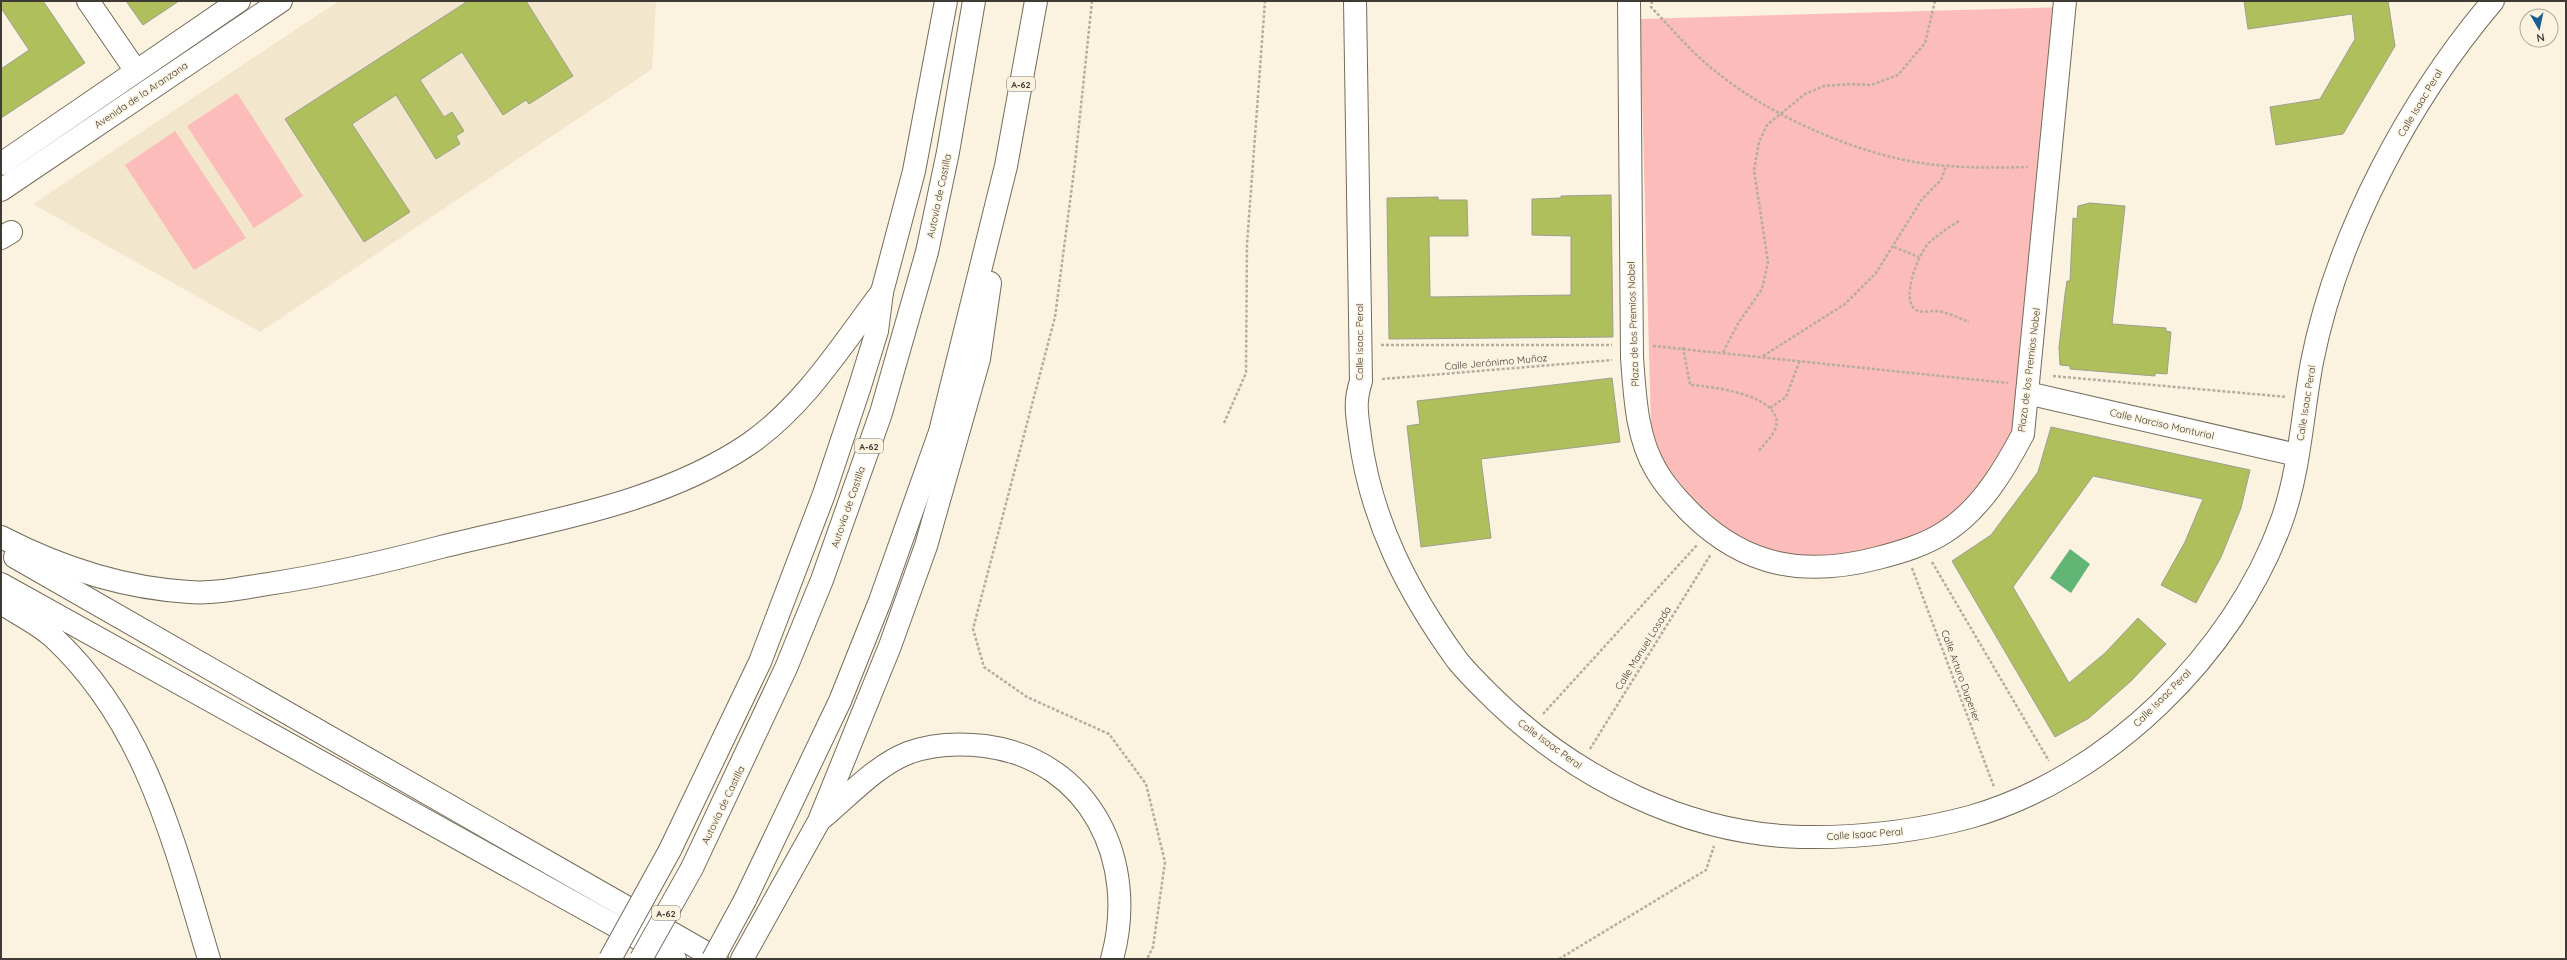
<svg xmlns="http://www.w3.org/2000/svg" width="2567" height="960" font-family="Quicksand,sans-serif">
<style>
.built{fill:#f2e6cd}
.green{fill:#fcbcba}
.water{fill:#61b675}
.building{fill:#aebf5c;stroke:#9ca08e}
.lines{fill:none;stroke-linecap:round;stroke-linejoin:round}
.minor-casing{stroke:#746c5c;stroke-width:24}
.highway-casing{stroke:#746c5c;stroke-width:24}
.path{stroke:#b5ada0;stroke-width:2.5;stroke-dasharray:3 2;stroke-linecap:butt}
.minor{stroke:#fff;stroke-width:22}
.highway{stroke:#fff;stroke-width:22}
.highway-bridge-casing{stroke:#746c5c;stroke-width:24;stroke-linecap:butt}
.highway-bridge{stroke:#fff;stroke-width:22}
.labels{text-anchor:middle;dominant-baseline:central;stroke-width:3;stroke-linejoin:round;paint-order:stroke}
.shield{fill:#fbf2e0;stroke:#777268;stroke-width:1}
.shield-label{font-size:9px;font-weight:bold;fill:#3f3b34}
.street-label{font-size:10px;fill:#3f3b34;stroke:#fbf2e0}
</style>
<rect width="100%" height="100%" fill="#fbf2e0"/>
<path class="built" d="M339,1H656L652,69L260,332L33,204Z"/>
<g class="green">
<path d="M2065,7L2015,429L1984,485L1943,525L1904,543L1816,562L1750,547L1704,512L1662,461L1651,425L1640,19Z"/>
<path d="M237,93L303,196L254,228L187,126Z"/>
<path d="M175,131L246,238L194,270L125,165Z"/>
</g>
<path class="water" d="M2070,549L2090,564L2071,593L2050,578Z"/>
<g class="building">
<path d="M1,1H43L85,63L1,118V69L29,50L1,8Z"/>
<path d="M126,1H179L143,25Z"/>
<path d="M468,1H526L573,76L529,104L526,100L503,115L462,52L420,80L444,117L452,112L464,131L456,136L460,144L436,159L396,95L352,124L410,212L364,242L285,119Z"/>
<path d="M2244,1H2388L2395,46L2343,134L2276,145L2270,107L2320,99L2355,39L2352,14L2248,29Z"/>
<path d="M1611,195L1613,337L1389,339L1387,198L1438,197V200H1467L1468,236H1429L1430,297L1571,295V236L1532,235V199L1561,198V196Z"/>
<path d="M2090,203L2125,206L2112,324L2166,328V331L2171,332L2167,374L2155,373V376L2070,369V366L2060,365L2059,348L2065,294L2067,281H2070L2073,218L2077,219L2078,206Z"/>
<path d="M1612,378L1620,442L1481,459L1491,538L1421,547L1407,426L1420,424L1417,401Z"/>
<path d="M2051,427L2250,470L2241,508L2221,557L2196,603L2161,585L2185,542L2203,499L2093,476L2013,587L2069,683L2105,653L2138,618L2166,644L2131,681L2089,718L2055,737L1952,561L1991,535L2038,472Z"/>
</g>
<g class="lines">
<defs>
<g id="minor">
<path d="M88,1L136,71"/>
<path d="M1355,1L1361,381C1354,403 1357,414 1360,437C1371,521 1408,592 1457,660C1469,675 1483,688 1496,701C1577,779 1688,834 1801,837C1859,838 1914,832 1970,817C2107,778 2234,654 2282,520C2300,469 2302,415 2312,362C2337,235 2409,100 2493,1"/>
<path d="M1629,1L1632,358C1635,395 1636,436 1656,470C1665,486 1679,501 1692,514C1746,567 1805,577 1878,558C1901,552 1925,545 1945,532C1981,509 2004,470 2023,434L2065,1"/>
<path d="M1,164L239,1"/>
<path d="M1,190L281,1"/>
<path d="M1,238L11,232"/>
<path d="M2027,393L2297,455"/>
</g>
<g id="highway">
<path d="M1,537C59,567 123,588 189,592C215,594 242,588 268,584C327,575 384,562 441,547C545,521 659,505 749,444C805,405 841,346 882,292"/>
<path d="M15,557L717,959"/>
<path d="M1,584L675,959"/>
<path d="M1,603C18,614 39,624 54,638C146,724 174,843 209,959"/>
<path d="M821,819C848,797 875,766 908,753C932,744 959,743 985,746C1091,760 1139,862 1112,959"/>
<path d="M670,850L760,662L824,494L859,389L877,331L882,292L914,171L946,1"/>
<path d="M692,868L786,668L822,580L881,413L927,252L948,152L974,1"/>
<path d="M745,900L840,701L880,601L940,432L1006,166L1036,1"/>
<path d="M742,959L819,821L890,646L926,546L979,359L990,283"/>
</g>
</defs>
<use href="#minor" class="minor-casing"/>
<use href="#highway" class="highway-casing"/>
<g class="path">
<path d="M1092,1L1075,163L1055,317L973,629L984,667L1027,697L1109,734L1146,784L1165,862L1153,947L1147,959"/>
<path d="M1652,1L1651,7C1672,29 1691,52 1715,71C1770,116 1858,155 1928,164C1962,168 1994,168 2028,167"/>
<path d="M1959,221C1948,228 1938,234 1929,243C1918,254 1900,300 1916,310C1922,313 1928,311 1934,311C1946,311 1958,318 1969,322"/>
<path d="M1894,247L1919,257"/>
<path d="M1381,345H1612"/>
<path d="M1653,346L2008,383"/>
<path d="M1683,347L1690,385C1710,386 1784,395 1776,427C1774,435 1763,445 1758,452"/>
<path d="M1723,352L1739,322L1762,289L1768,262L1754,170L1759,142L1767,125L1805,94L1824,86L1852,84L1871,85L1898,75L1925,43L1935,1"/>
<path d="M1763,356L1845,304L1876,273L1922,199L1941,180L1946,166"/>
<path d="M2053,376L2287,397"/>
<path d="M1382,379L1612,360"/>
<path d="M1770,408L1786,397L1800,360"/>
<path d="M1224,423L1246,373L1247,244L1265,1"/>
<path d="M1932,562L2049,761"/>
<path d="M1912,568L1994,787"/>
<path d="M1543,714L1697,545"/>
<path d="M1590,749L1711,554"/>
<path d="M1559,959L1706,870L1714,846"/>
</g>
<use href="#minor" class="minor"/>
<use href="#highway" class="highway"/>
<defs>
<g id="highway-bridge">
<path d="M610,959L670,850"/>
<path d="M641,959L692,868"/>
<path d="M713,959L745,900"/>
</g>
</defs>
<use href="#highway-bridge" class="highway-bridge-casing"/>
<use href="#highway-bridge" class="highway-bridge"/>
</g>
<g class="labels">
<g class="shield">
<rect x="1007" y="77" width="28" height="14" rx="3"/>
<rect x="855" y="439" width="28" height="14" rx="3"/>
<rect x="652" y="906" width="28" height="14" rx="3"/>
</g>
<g class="shield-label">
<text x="1021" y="84">A-62</text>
<text x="869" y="446">A-62</text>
<text x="666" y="913">A-62</text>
</g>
<g class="street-label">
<text transform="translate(141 95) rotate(-34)">Avenida de la Aranzana</text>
<text transform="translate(2420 103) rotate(-59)">Calle Isaac Peral</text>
<text transform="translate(939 196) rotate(-78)">Autovía de Castilla</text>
<text transform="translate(1633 324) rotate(-92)">Plaza de los Premios Nobel</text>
<text transform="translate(1359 342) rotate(-90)">Calle Isaac Peral</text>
<text transform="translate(1496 362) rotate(-5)">Calle Jerónimo Muñoz</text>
<text transform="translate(2029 370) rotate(-83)">Plaza de los Premios Nobel</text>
<text transform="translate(2306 403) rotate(-81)">Calle Isaac Peral</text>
<text transform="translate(2162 424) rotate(13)">Calle Narciso Monturiol</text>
<text transform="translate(848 507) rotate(-71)">Autovía de Castilla</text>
<text transform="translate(1643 648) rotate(-58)">Calle Manuel Losada</text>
<text transform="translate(1961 676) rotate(70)">Calle Arturo Duperier</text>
<text transform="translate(2162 698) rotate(-45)">Calle Isaac Peral</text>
<text transform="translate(1550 744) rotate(36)">Calle Isaac Peral</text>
<text transform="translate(723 805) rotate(-64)">Autovía de Castilla</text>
<text transform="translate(1865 834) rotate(-4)">Calle Isaac Peral</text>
</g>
</g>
<rect width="2567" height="960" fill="none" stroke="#3f3b34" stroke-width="4"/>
<g transform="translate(2539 28) rotate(171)"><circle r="19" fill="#fbf2e0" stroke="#b0a99b"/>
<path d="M0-3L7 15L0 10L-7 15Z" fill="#195e92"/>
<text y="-6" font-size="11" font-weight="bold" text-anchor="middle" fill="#3f3b34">N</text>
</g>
</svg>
